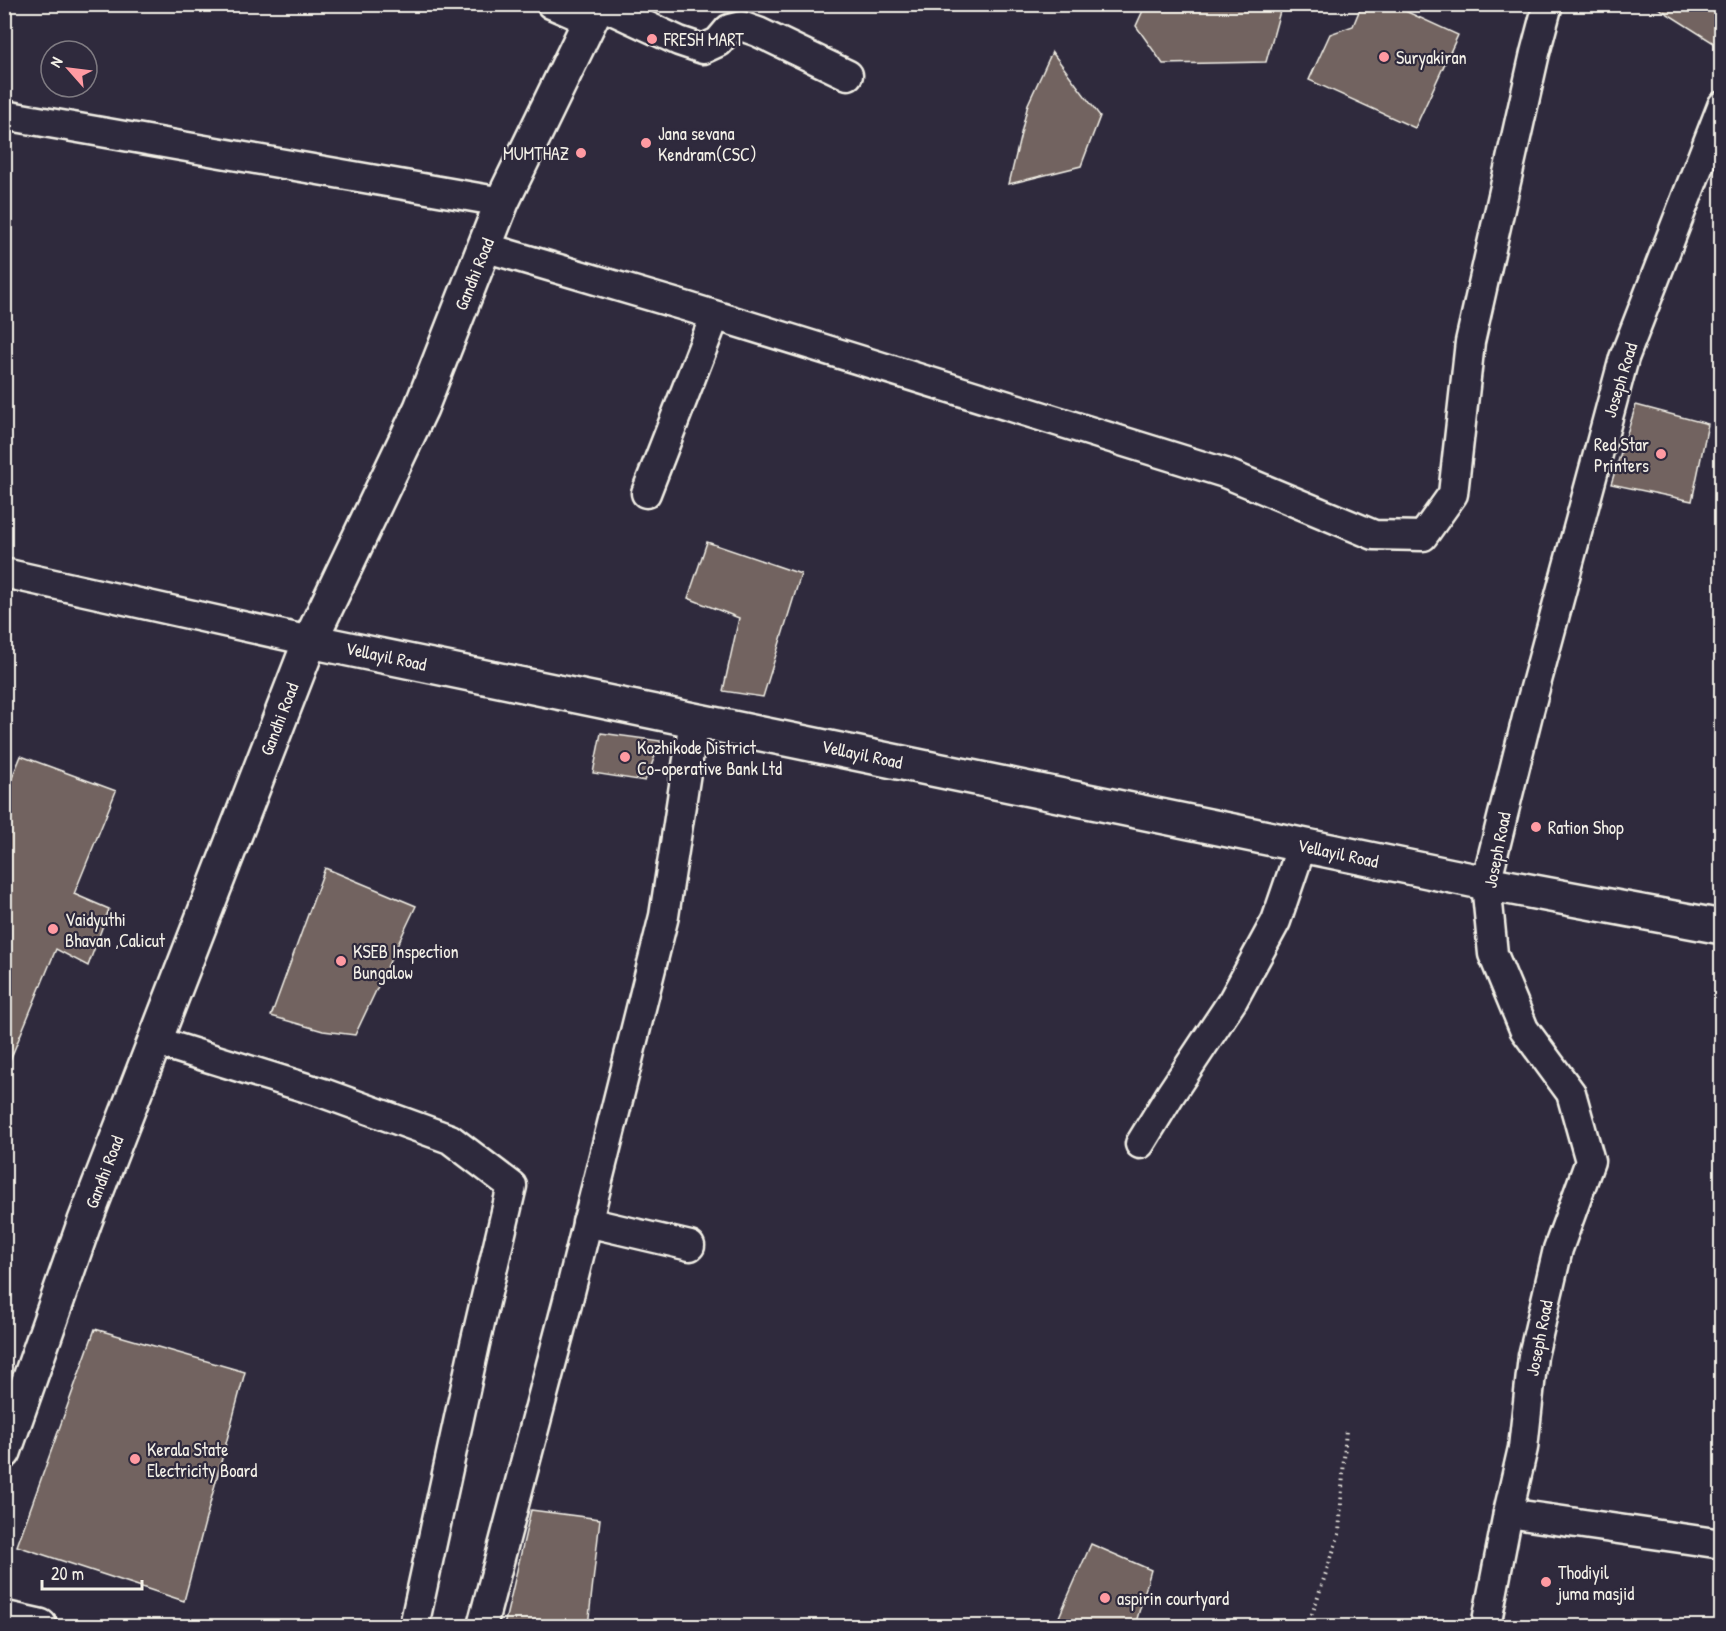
<svg xmlns="http://www.w3.org/2000/svg" width="1726" height="1631" font-family="'Patrick Hand',sans-serif">
<style>
.building{fill:#726460;stroke:#f4f1e8;stroke-width:1.5}
.lines{fill:none;stroke-linecap:round;stroke-linejoin:round}
.street-casing{stroke:#f4f1e8;stroke-width:33}
.secondary-casing{stroke:#f4f1e8;stroke-width:38}
.path{stroke:#f4f1e8;stroke-width:4;stroke-dasharray:1.5 4.5;stroke-linecap:butt}
.street{stroke:#2f2a3d;stroke-width:28}
.secondary{stroke:#2f2a3d;stroke-width:33}
.poi-dot{fill:#ff9aa2;stroke:#2f2a3d;stroke-width:2}
.labels{text-anchor:middle;dominant-baseline:central;stroke-width:4.5;stroke-linejoin:round;paint-order:stroke}
.poi-label{font-size:18px;fill:#f4f1e8;stroke:#2f2a3d;text-anchor:start}
.street-label{font-size:18px;fill:#f4f1e8;stroke:#2f2a3d}
</style>
<rect width="100%" height="100%" fill="#2f2a3d"/>
<filter id="ink" filterUnits="userSpaceOnUse"><feTurbulence type="fractalNoise" baseFrequency=".0167" numOctaves="2"/><feDisplacementMap in="SourceGraphic" scale="12" xChannelSelector="R" yChannelSelector="G"/><feConvolveMatrix kernelMatrix="1 2 1 2 8 2 1 2 1" color-interpolation-filters="sRGB"/></filter>
<g filter="url(#ink)">
<g class="building">
<path d="M1146,4H1282L1266,62L1163,64L1136,26Z"/>
<path d="M1362,4H1390L1458,35L1415,128L1309,80L1330,34L1353,26Z"/>
<path d="M1652,4H1722V44L1720,47Z"/>
<path d="M1052,52L1100,116L1081,166L1009,184L1028,104Z"/>
<path d="M1636,405L1708,424L1692,501L1611,484Z"/>
<path d="M707,542L801,574L763,697L723,691L739,618L688,598Z"/>
<path d="M601,733L661,741L645,781L593,773Z"/>
<path d="M21,756L116,791L74,894L109,909L88,966L56,949L8,1065L4,1063V797Z"/>
<path d="M325,868L416,906L355,1035L323,1031L271,1016Z"/>
<path d="M95,1329L245,1372L184,1601L17,1546Z"/>
<path d="M531,1510L600,1519L588,1626H504Z"/>
<path d="M1091,1544L1151,1570L1135,1626H1055Z"/>
</g>
<g class="lines">
<defs>
<g id="street">
<path d="M551,4L590,21"/>
<path d="M599,4L679,41L703,49L718,42L729,29L741,26L758,32L848,75"/>
<path d="M4,115L502,202"/>
<path d="M484,247L688,307L1225,473L1374,535L1423,536L1453,494L1470,342L1535,53L1548,4"/>
<path d="M646,493L715,316"/>
<path d="M4,573L310,641"/>
<path d="M155,1041L323,1093L450,1139L512,1186L475,1344L414,1626"/>
<path d="M1140,1144L1170,1095L1233,1000L1276,921L1302,845"/>
<path d="M587,1222L690,1246"/>
<path d="M1508,1513L1722,1544"/>
<path d="M482,1626L567,1304L664,916L694,720"/>
<path d="M1486,1626L1508,1513L1523,1448L1533,1356L1558,1249L1590,1161L1571,1093L1524,1029L1493,954L1486,883L1528,714L1624,358L1722,106"/>
</g>
<g id="secondary">
<path d="M310,641L1486,883L1722,927"/>
<path d="M4,1452L85,1221L310,641L421,408L502,202L598,4"/>
<path d="M4,1618L40,1626"/>
</g>
</defs>
<use href="#street" class="street-casing"/>
<use href="#secondary" class="secondary-casing"/>
<path class="path" d="M1308,1626L1339,1534L1346,1429"/>
<use href="#street" class="street"/>
<use href="#secondary" class="secondary"/>
</g>
</g>
<g class="poi-dot">
<circle cx="652" cy="39" r="6"/>
<circle cx="1384" cy="57" r="6"/>
<circle cx="646" cy="143" r="6"/>
<circle cx="581" cy="153" r="6"/>
<circle cx="1661" cy="454" r="6"/>
<circle cx="625" cy="757" r="6"/>
<circle cx="1536" cy="827" r="6"/>
<circle cx="53" cy="929" r="6"/>
<circle cx="341" cy="961" r="6"/>
<circle cx="135" cy="1459" r="6"/>
<circle cx="1546" cy="1582" r="6"/>
<circle cx="1105" cy="1598" r="6"/>
</g>
<g class="labels">
<g class="poi-label">
<text x="664" y="39">FRESH MART</text>
<text x="1396" y="57">Suryakiran</text>
<text x="658" y="133">Jana sevana<tspan x="658" dy="21">Kendram(CSC)</tspan></text>
<text x="569" y="153" text-anchor="end">MUMTHAZ</text>
<text x="1649" y="444" text-anchor="end">Red Star<tspan x="1649" dy="21">Printers</tspan></text>
<text x="637" y="747">Kozhikode District<tspan x="637" dy="21">Co-operative Bank Ltd</tspan></text>
<text x="1548" y="827">Ration Shop</text>
<text x="65" y="919">Vaidyuthi<tspan x="65" dy="21">Bhavan ,Calicut</tspan></text>
<text x="353" y="951">KSEB Inspection<tspan x="353" dy="21">Bungalow</tspan></text>
<text x="147" y="1449">Kerala State<tspan x="147" dy="21">Electricity Board</tspan></text>
<text x="1558" y="1572">Thodiyil<tspan x="1558" dy="21">juma masjid</tspan></text>
<text x="1117" y="1598">aspirin courtyard</text>
</g>
<g class="street-label">
<text transform="translate(474 274) rotate(-68)">Gandhi Road</text>
<text transform="translate(1620 380) rotate(-73)">Joseph Road</text>
<text transform="translate(386 656) rotate(12)">Vellayil Road</text>
<text transform="translate(279 719) rotate(-69)">Gandhi Road</text>
<text transform="translate(862 754) rotate(12)">Vellayil Road</text>
<text transform="translate(1497 850) rotate(-79)">Joseph Road</text>
<text transform="translate(1338 853) rotate(12)">Vellayil Road</text>
<text transform="translate(104 1172) rotate(-69)">Gandhi Road</text>
<text transform="translate(1539 1338) rotate(-79)">Joseph Road</text>
</g>
</g>
<rect width="1726" height="1631" fill="none" stroke="#2f2a3d" stroke-width="24"/>
<rect x="12" y="12" width="1702" height="1607" fill="none" stroke="#f4f1e8" stroke-width="2" filter="url(#ink)"/>
<g transform="translate(69 69) rotate(298)"><circle r="28" fill="#2f2a3d" stroke="#7e7a81" stroke-width="1.5"/>
<path d="M0-4.5L10 22L0 15L-10 22Z" fill="#ff9aa2"/>
<text y="-9" font-size="16" font-weight="bold" text-anchor="middle" fill="#f4f1e8">N</text>
</g>
<path d="M42 1580v9h100v-9" fill="none" stroke="#f4f1e8" stroke-width="3"/>
<text x="51" y="1580" font-size="18" fill="#f4f1e8" stroke="#2f2a3d" stroke-width="4.5" paint-order="stroke">20 m</text>
</svg>
